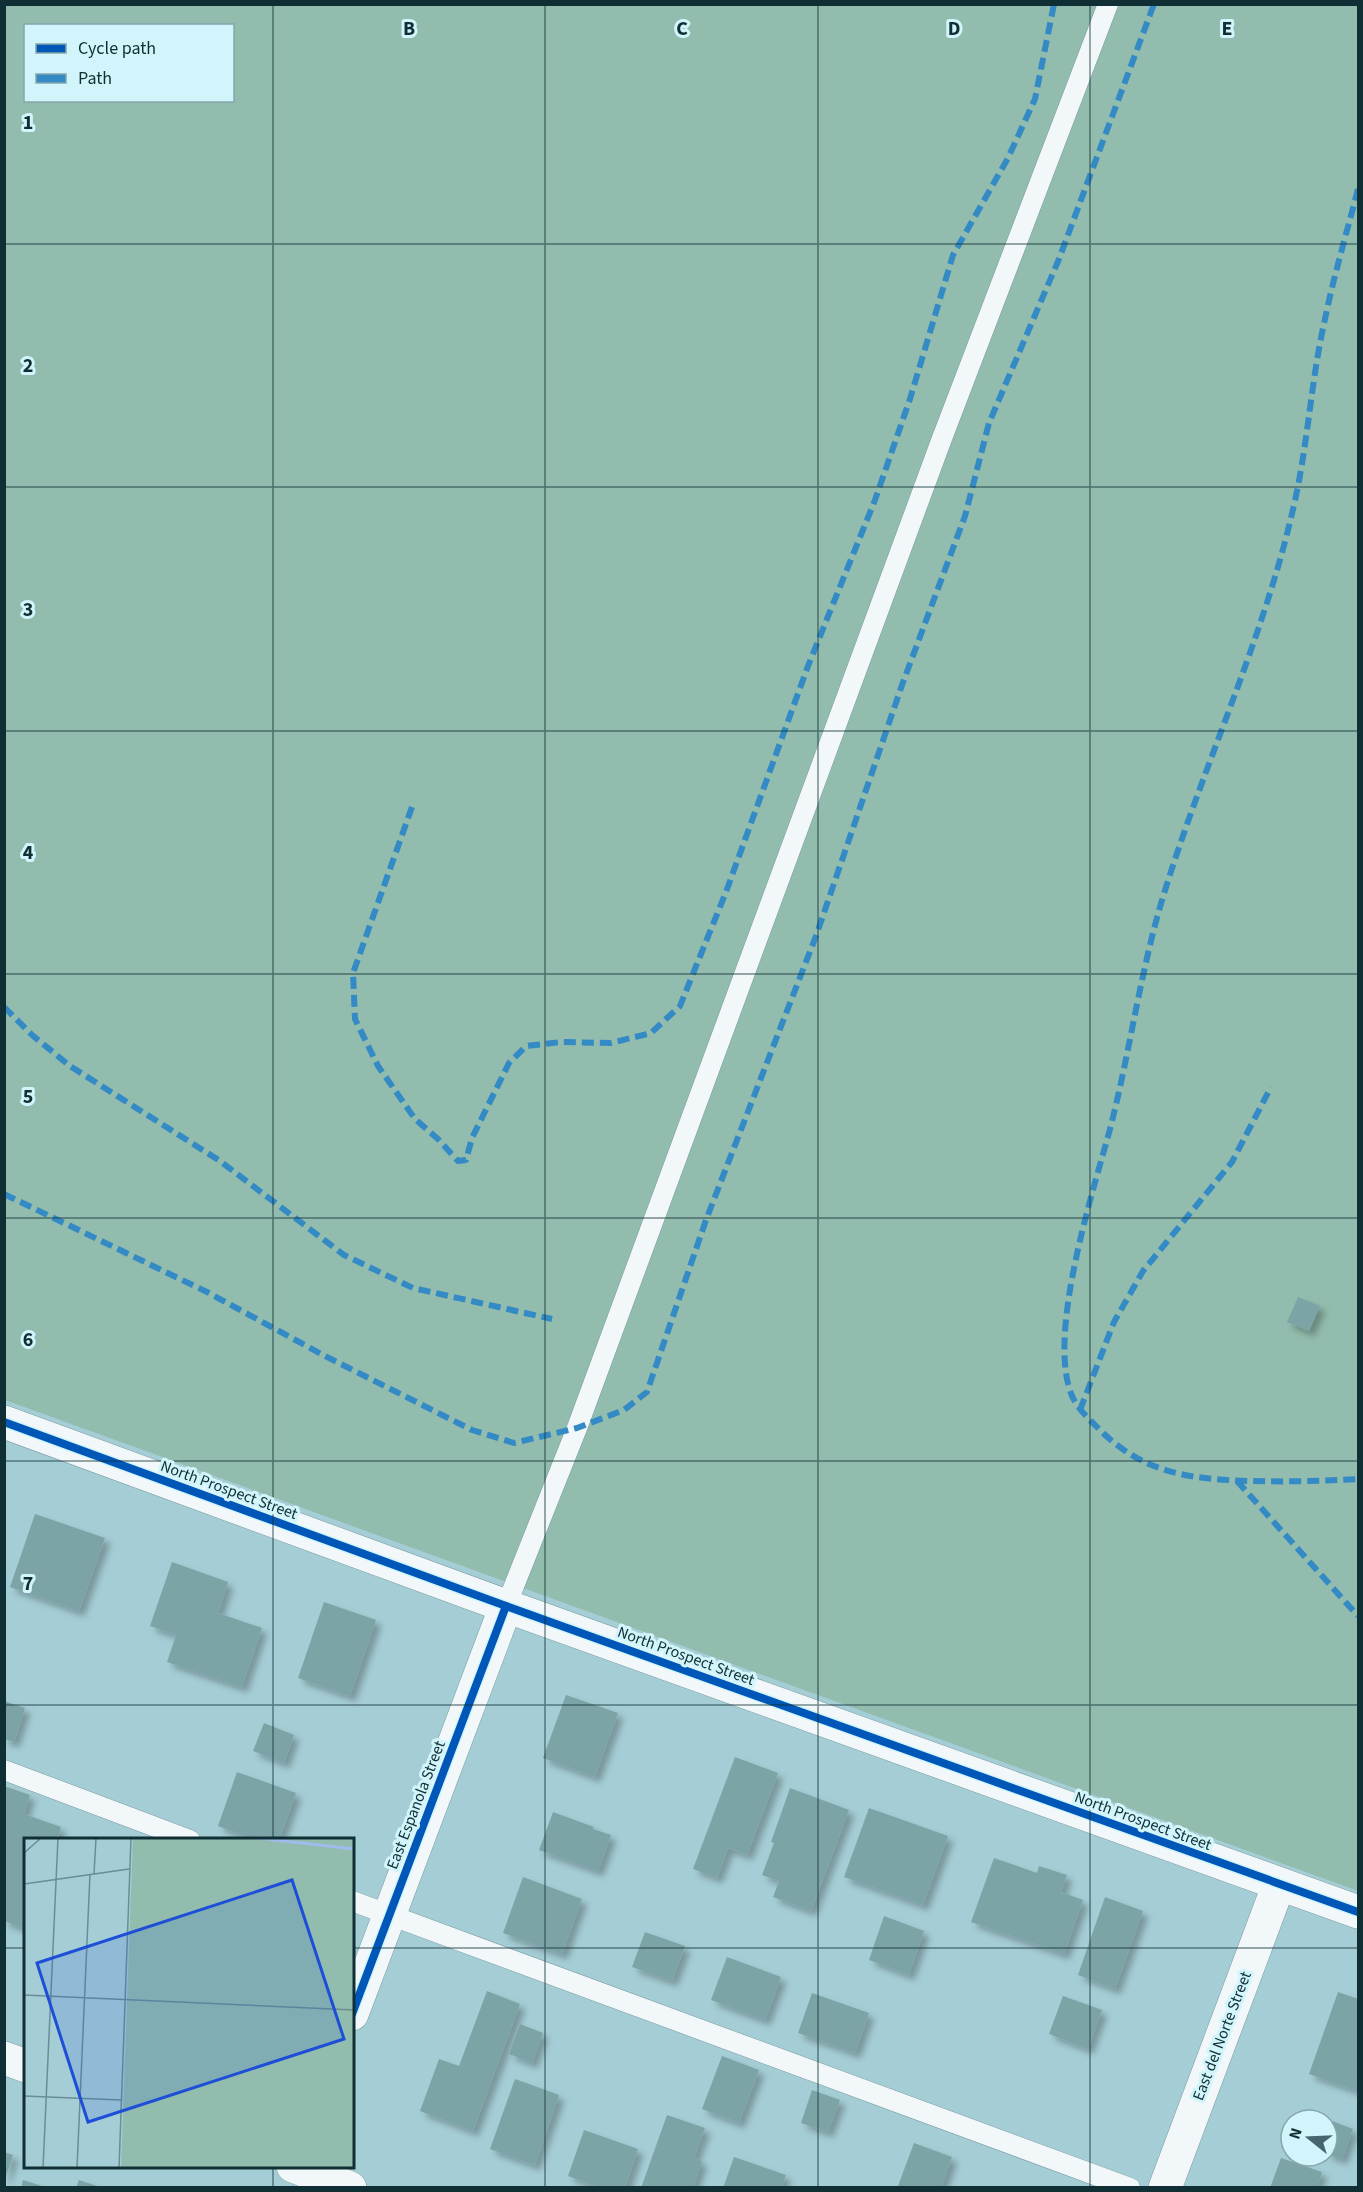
<svg xmlns="http://www.w3.org/2000/svg" width="1363" height="2192" font-family="'Source Sans 3',sans-serif">
<style>
.green{fill:#92bcad;fill-rule:evenodd}
.building{fill:#7ba4a7;filter:url(#shadow)}
.lines{fill:none;stroke-linecap:round;stroke-linejoin:round}
.lane-casing{stroke:#7c9ca2;stroke-width:21}
.street-casing{stroke:#7c9ca2;stroke-width:34}
.lane{stroke:#f2f8f9;stroke-width:20}
.street{stroke:#f2f8f9;stroke-width:33}
.quiet{stroke:#338ac5;stroke-width:6;stroke-dasharray:12 6;stroke-linecap:butt}
.cycleway-casing{stroke:#d2f5fc;stroke-width:11}
.cycleway{stroke:#0057b8;stroke-width:8}
.grid{fill:none;stroke:#102f34;stroke-width:1.5;stroke-opacity:0.55}
.labels{text-anchor:middle;dominant-baseline:central;stroke-width:6;stroke-linejoin:round;paint-order:stroke}
.street-label{font-size:16px;fill:#102f34;stroke:#d2f5fc}
.inset-river{fill:none;stroke:#a0bbee;stroke-width:3}
.inset-road{fill:none;stroke:#698e95;stroke-width:1.5}
.view{fill:#1d4ed8;fill-opacity:0.15;stroke:#1d4ed8;stroke-width:3}
.inset-edge{fill:none;stroke:#102f34;stroke-width:3}
.grid-label{font-size:20px;text-anchor:middle;font-weight:bold;fill:#102f34;stroke:#d2f5fc;stroke-width:6;stroke-linejoin:round;paint-order:stroke}
</style>
<defs>
<filter id="shadow"><feDropShadow dx="5.5" dy="5.5" stdDeviation="3" flood-color="#0004"/></filter>
</defs>
<rect width="100%" height="100%" fill="#a5cdd5"/>
<path class="green" d="M4,5H1358V1891L5,1400ZM26,26H232V100H26Z"/>
<g class="building">
<path d="M1298,1297L1320,1306L1309,1331L1287,1322Z"/>
<path d="M35,1514L105,1538L79,1611L10,1587Z"/>
<path d="M172,1562L228,1582L218,1613L262,1628L242,1687L167,1662L176,1635L150,1626Z"/>
<path d="M324,1602L376,1620L350,1696L298,1678Z"/>
<path d="M566,1695L618,1713L595,1777L543,1758Z"/>
<path d="M4,1701L25,1708L14,1742L4,1739Z"/>
<path d="M264,1723L294,1735L284,1763L253,1751Z"/>
<path d="M735,1757L778,1773L747,1855L728,1848L717,1878L693,1869Z"/>
<path d="M237,1772L296,1793L279,1840H256L218,1826Z"/>
<path d="M4,1786L30,1795L24,1814L61,1827L57,1840H26V1929L4,1921Z"/>
<path d="M790,1788L849,1810L811,1911L773,1897L779,1881L762,1875L774,1843L771,1842Z"/>
<path d="M869,1808L948,1836L923,1905L844,1877Z"/>
<path d="M553,1812L594,1827L593,1829L611,1835L598,1871L539,1850Z"/>
<path d="M994,1858L1037,1873L1039,1866L1067,1875L1061,1892L1083,1900L1064,1954L971,1922Z"/>
<path d="M523,1877L582,1899L562,1954L503,1933Z"/>
<path d="M1105,1897L1143,1911L1115,1989L1078,1975Z"/>
<path d="M884,1916L924,1931L909,1975L869,1960Z"/>
<path d="M645,1932L685,1946L672,1981L632,1967Z"/>
<path d="M727,1957L781,1977L765,2020L711,2000Z"/>
<path d="M487,1991L520,2004L473,2131L420,2111L439,2059L459,2066Z"/>
<path d="M1338,1992L1358,1999V2080L1355,2090L1309,2074Z"/>
<path d="M812,1993L869,2013L855,2053L798,2033Z"/>
<path d="M1063,1996L1102,2010L1088,2049L1049,2034Z"/>
<path d="M520,2024L543,2033L532,2063L509,2054Z"/>
<path d="M722,2056L759,2070L739,2123L702,2109Z"/>
<path d="M515,2079L559,2095L535,2165L490,2149Z"/>
<path d="M812,2090L840,2100L828,2132L801,2123Z"/>
<path d="M667,2115L705,2128L694,2158L702,2161L693,2188H641Z"/>
<path d="M1319,2116L1353,2129L1342,2159L1327,2154V2120H1317Z"/>
<path d="M584,2130L638,2149L625,2188H600L568,2176Z"/>
<path d="M914,2143L952,2157L941,2188L898,2186Z"/>
<path d="M4,2152L13,2155L5,2179H4Z"/>
<path d="M734,2157L786,2175L781,2188H723Z"/>
<path d="M1281,2158L1322,2172L1317,2188H1270Z"/>
<path d="M23,2180L45,2187V2188H21Z"/>
<path d="M79,2180L100,2187V2188H76Z"/>
</g>
<g class="lines">
<defs>
<g id="lane">
<path d="M506,1606L577,1428L941,441L1108,4"/>
<path d="M4,1770L190,1840"/>
<path d="M352,1901L1130,2188"/>
</g>
<g id="street">
<path d="M4,1422L506,1606L1358,1912"/>
<path d="M352,2014L506,1606"/>
<path d="M4,2058L26,2066"/>
<path d="M293,2166L350,2188"/>
<path d="M1165,2188L1279,1884"/>
</g>
</defs>
<use href="#lane" class="lane-casing"/>
<use href="#street" class="street-casing"/>
<use href="#lane" class="lane"/>
<use href="#street" class="street"/>
<g class="quiet">
<path d="M1358,189C1347,232 1334,275 1325,319C1311,380 1308,444 1294,505C1263,643 1200,771 1160,907C1139,980 1129,1056 1110,1129C1093,1192 1045,1339 1073,1398C1079,1410 1089,1419 1098,1428C1142,1473 1189,1479 1249,1481C1285,1482 1322,1481 1358,1479"/>
<path d="M412,807L353,973L355,1019L378,1066L415,1119L438,1139L458,1161L466,1160L472,1138L509,1063L526,1046L561,1042L611,1043L651,1033L680,1006L726,892L808,666L875,500L910,399L953,255L1008,158L1035,99L1054,4"/>
<path d="M4,1007L32,1035L70,1066L220,1161L344,1255L413,1288L552,1319"/>
<path d="M4,1194L207,1292L325,1356L472,1430L514,1443L577,1428L624,1410L647,1392L706,1220L816,936L902,685L965,516L989,423L1059,259L1154,4"/>
<path d="M1080,1410L1114,1322L1143,1271L1232,1162L1271,1087"/>
<path d="M1237,1481L1358,1616"/>
</g>
<defs>
<g id="cycleway">
<path d="M4,1422L506,1606L1358,1912"/>
<path d="M352,2014L506,1606"/>
</g>
</defs>
<use href="#cycleway" class="cycleway-casing"/>
<use href="#cycleway" class="cycleway"/>
</g>
<path class="grid" d="M273,4V1840M545,4V2188M818,4V2188M1090,4V2188M4,244H1358M4,487H1358M4,731H1358M4,974H1358M4,1218H1358M4,1461H1358M4,1705H1358M4,1948H26M352,1948H1358M273,2166V2188"/>
<g class="labels">
<g class="street-label">
<text transform="translate(229 1490) rotate(20)">North Prospect Street</text>
<text transform="translate(686 1656) rotate(20)">North Prospect Street</text>
<text transform="translate(416 1805) rotate(-69)">East Espanola Street</text>
<text transform="translate(1143 1821) rotate(20)">North Prospect Street</text>
<text transform="translate(1222 2036) rotate(-69)">East del Norte Street</text>
</g>
</g>
<g transform="translate(24 1838)">
<rect width="330" height="330" fill="#a5cdd5"/>
<path d="M109,0H330V330H97Z" fill="#92bcad"/>
<path class="inset-river" d="M234,0L330,11"/>
<path class="inset-road" d="M0,15L17,0M70,36L72,0M0,46L105,31M0,157L330,172M0,258L97,262M19,330L34,0M53,330L66,36M95,330L107,0"/>
<path class="view" d="M268,42L320,201L64,284L13,125Z"/>
<rect width="330" height="330" class="inset-edge"/>
</g>
<g class="grid-label">
<text x="409" y="35">B</text>
<text x="682" y="35">C</text>
<text x="954" y="35">D</text>
<text x="1227" y="35">E</text>
<text x="28" y="129">1</text>
<text x="28" y="372">2</text>
<text x="28" y="616">3</text>
<text x="28" y="859">4</text>
<text x="28" y="1103">5</text>
<text x="28" y="1346">6</text>
<text x="28" y="1590">7</text>
</g>
<rect width="1363" height="2192" fill="none" stroke="#102f34" stroke-width="12"/>
<rect x="24" y="24" width="210" height="78" fill="#d2f5fc" stroke="#84a6ac" stroke-width="1.5"/>
<rect x="36" y="44" width="30" height="9" fill="#0057b8" stroke="#84a6ac" stroke-width="1.5"/>
<text x="78" y="54" font-size="18" fill="#102f34">Cycle path</text>
<rect x="36" y="74" width="30" height="9" fill="#338ac5" stroke="#84a6ac" stroke-width="1.5"/>
<text x="78" y="84" font-size="18" fill="#102f34">Path</text>
<g transform="translate(1309 2138) rotate(288)"><circle r="28" fill="#d2f5fc" stroke="#84a6ac" stroke-width="1.5"/>
<path d="M0-4.5L10 22L0 15L-10 22Z" fill="#44666c"/>
<text y="-9" font-size="16" font-weight="bold" text-anchor="middle" fill="#102f34">N</text>
</g>
</svg>
